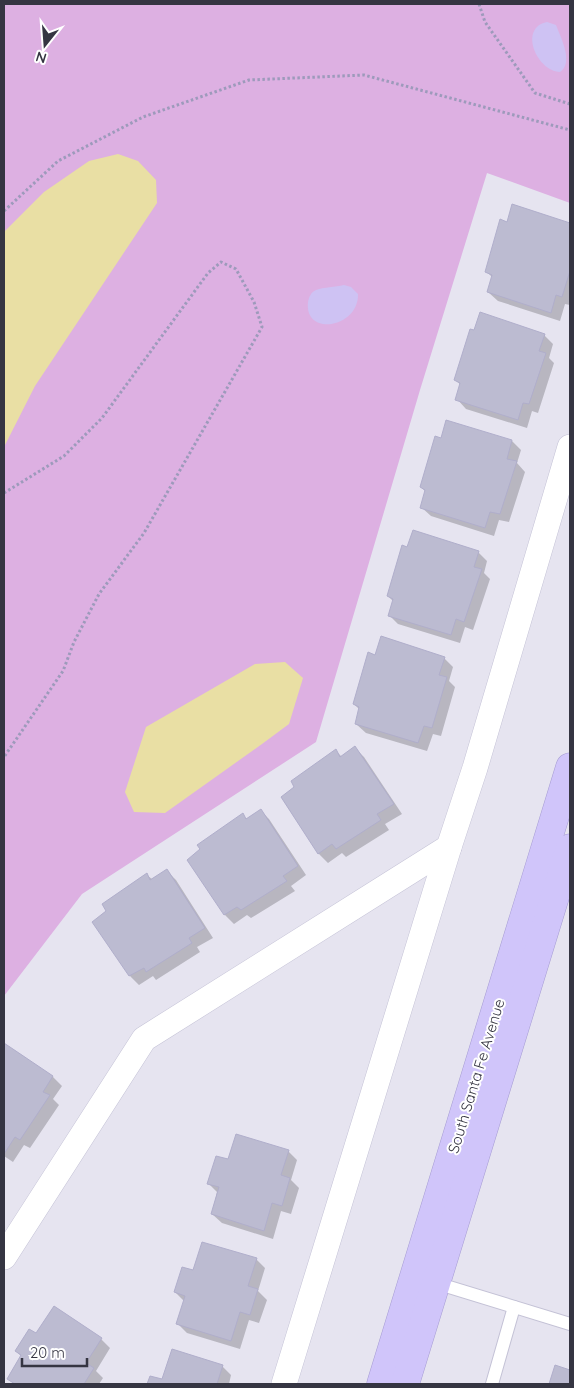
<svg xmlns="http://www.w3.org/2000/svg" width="574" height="1388" font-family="Quicksand,sans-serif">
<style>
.green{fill:#ddb0e2}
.sand{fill:#cec2f3}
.water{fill:#e9dfa4}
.shadow{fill:#0003}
.building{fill:#bcbbd1;stroke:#b0aecb}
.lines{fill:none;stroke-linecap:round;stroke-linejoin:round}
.lane-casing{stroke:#c4c2d6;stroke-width:14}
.street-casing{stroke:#c4c2d6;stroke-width:26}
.secondary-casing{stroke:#a69cd3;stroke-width:29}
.path{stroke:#9d9abb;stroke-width:3;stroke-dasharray:2.5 2.5;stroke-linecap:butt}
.lane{stroke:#fff;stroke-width:12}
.street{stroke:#fff;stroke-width:25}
.secondary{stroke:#d0c5fa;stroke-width:28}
.labels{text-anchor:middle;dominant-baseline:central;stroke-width:4;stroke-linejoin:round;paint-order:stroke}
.street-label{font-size:15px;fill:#353542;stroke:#fff}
</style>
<rect width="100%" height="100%" fill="#e6e4f0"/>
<path class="green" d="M4,4H570V203L487,173L420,390L316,742L82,894L4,996Z"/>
<g class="sand">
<path d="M547,22L556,25C561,38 574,63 560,72C537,71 518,28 547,22Z"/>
<path d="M344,285L351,287L358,294C359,328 304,337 308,302C309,297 311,292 316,290C324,287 335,287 344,285Z"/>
</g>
<g class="water">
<path d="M118,154L138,161L156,180L157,203L35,386L4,447V232L44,192L89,161Z"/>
<path d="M285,662L303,678L289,724L262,744L165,813L134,812L125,792L146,727L255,664Z"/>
</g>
<g class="shadow">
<path d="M513,205L570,224V305L565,304L560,321L498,301L488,292L493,278L486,271L508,223Z"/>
<path d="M475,332L544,335L553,344L549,358L554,363L538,413L532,411L527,428L466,409L457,399L461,385L455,380Z"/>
<path d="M512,441L521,450L517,463L525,472L509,522L499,520L494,536L431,516L421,507L426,492L421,487Z"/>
<path d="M478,552L487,561L484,573L490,579L473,630L465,627L460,643L398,624L389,615L394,602L388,596Z"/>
<path d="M375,657L444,658L453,667L449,681L455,687L441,736L433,734L427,751L366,733L356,724L360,710L354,704Z"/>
<path d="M355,748L364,757L402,814L385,824L389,830L346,857L342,853L328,863L319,854L282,798L336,751L342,757Z"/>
<path d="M260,810L269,819L306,875L291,886L295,891L251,918L247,915L234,924L225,915L188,860L242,815L247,819Z"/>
<path d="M167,871L176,880L213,938L197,947L200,952L156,980L153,976L139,985L130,976L94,922L147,875L153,880Z"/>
<path d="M4,1045L53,1077L62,1086L53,1099L59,1105L30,1148L24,1145L13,1162L4,1156Z"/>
<path d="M288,1151L297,1160L291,1180L299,1188L291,1214L281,1211L273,1239L222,1223L212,1214L217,1192L208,1183L229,1161Z"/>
<path d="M256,1259L265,1268L258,1291L267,1300L259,1323L249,1320L240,1349L187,1333L178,1324L184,1301L175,1292L194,1272Z"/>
<path d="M37,1335L101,1339L110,1348L96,1371L103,1378L99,1384H14L8,1378L22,1357L16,1351Z"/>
<path d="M222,1366L231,1375L229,1384H149L151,1377L163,1381Z"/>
</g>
<g class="building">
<path d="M512,204L570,223V271L562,297L556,295L551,313L487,292L492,275L485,272L500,219L507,222Z"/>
<path d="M480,312L545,334L539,351L546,353L529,404L523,403L518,420L455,400L460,383L454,380L470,329L474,330Z"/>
<path d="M446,420L512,440L507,459L517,461L500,514L490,512L485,528L420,508L425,490L420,487L435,436L441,438Z"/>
<path d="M413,530L479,551L474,567L482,569L464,622L456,619L451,635L388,616L393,599L387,596L402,545L407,547Z"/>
<path d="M381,636L445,657L439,675L447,677L432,728L424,726L418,743L355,724L359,707L353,704L368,652L375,655Z"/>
<path d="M355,746L394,804L377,814L381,820L336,849L332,844L318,854L281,797L294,787L291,781L336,749L340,757Z"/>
<path d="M261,809L298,866L283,876L287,881L241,910L237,907L224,915L187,860L200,849L197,845L243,813L246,819Z"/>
<path d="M167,869L205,928L189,938L192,943L146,972L144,968L129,976L92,922L106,911L102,904L147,873L150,880Z"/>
<path d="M4,1043L53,1076L43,1092L50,1095L20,1140L15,1137L4,1154Z"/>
<path d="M236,1134L289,1150L281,1175L290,1178L282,1206L272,1203L264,1231L211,1214L219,1187L207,1184L216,1156L228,1159Z"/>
<path d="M202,1242L257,1258L248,1286L258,1289L250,1315L240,1312L231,1341L176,1324L185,1296L174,1292L182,1267L193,1270Z"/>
<path d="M54,1306L102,1338L86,1363L94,1368L84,1384H15L7,1379L21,1355L15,1351L29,1329L36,1333Z"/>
<path d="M172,1349L223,1365L217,1384H147L150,1376L162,1379Z"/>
<path d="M555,1365L570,1370V1384H549Z"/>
</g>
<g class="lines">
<defs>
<g id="lane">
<path d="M436,1283L570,1324"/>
<path d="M492,1384L514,1307"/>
</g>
<g id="street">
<path d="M4,1257L144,1039L449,847"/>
<path d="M284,1384L449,847L475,768L570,447"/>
</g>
<g id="secondary">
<path d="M381,1384L570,767"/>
<path d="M405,1384L570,848"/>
</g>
</defs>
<use href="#lane" class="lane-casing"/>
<use href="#street" class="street-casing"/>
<use href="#secondary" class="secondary-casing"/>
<g class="path">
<path d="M479,4L485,22L535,93L570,104"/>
<path d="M4,211L58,161L143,117L249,80L364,75L570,130"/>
<path d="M4,493L64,456L102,418L208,273L221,262L236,269L254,302L262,327L144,533L99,594L74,642L63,671L4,757"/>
</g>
<use href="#lane" class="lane"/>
<use href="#street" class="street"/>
<use href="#secondary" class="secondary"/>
</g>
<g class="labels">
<g class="street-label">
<text transform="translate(476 1076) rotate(-73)">South Santa Fe Avenue</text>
</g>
</g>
<rect width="574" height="1388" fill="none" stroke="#353542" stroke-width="10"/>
<g transform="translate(45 45) rotate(197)" stroke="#ffffff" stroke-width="4" paint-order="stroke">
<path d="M0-4L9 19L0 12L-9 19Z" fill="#353542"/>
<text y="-8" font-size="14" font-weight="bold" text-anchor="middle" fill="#353542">N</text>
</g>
<path d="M22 1358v8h65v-8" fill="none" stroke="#353542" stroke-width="2.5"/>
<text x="30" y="1358" font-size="15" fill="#353542" stroke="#ffffff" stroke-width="4" paint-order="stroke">20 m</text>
</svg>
